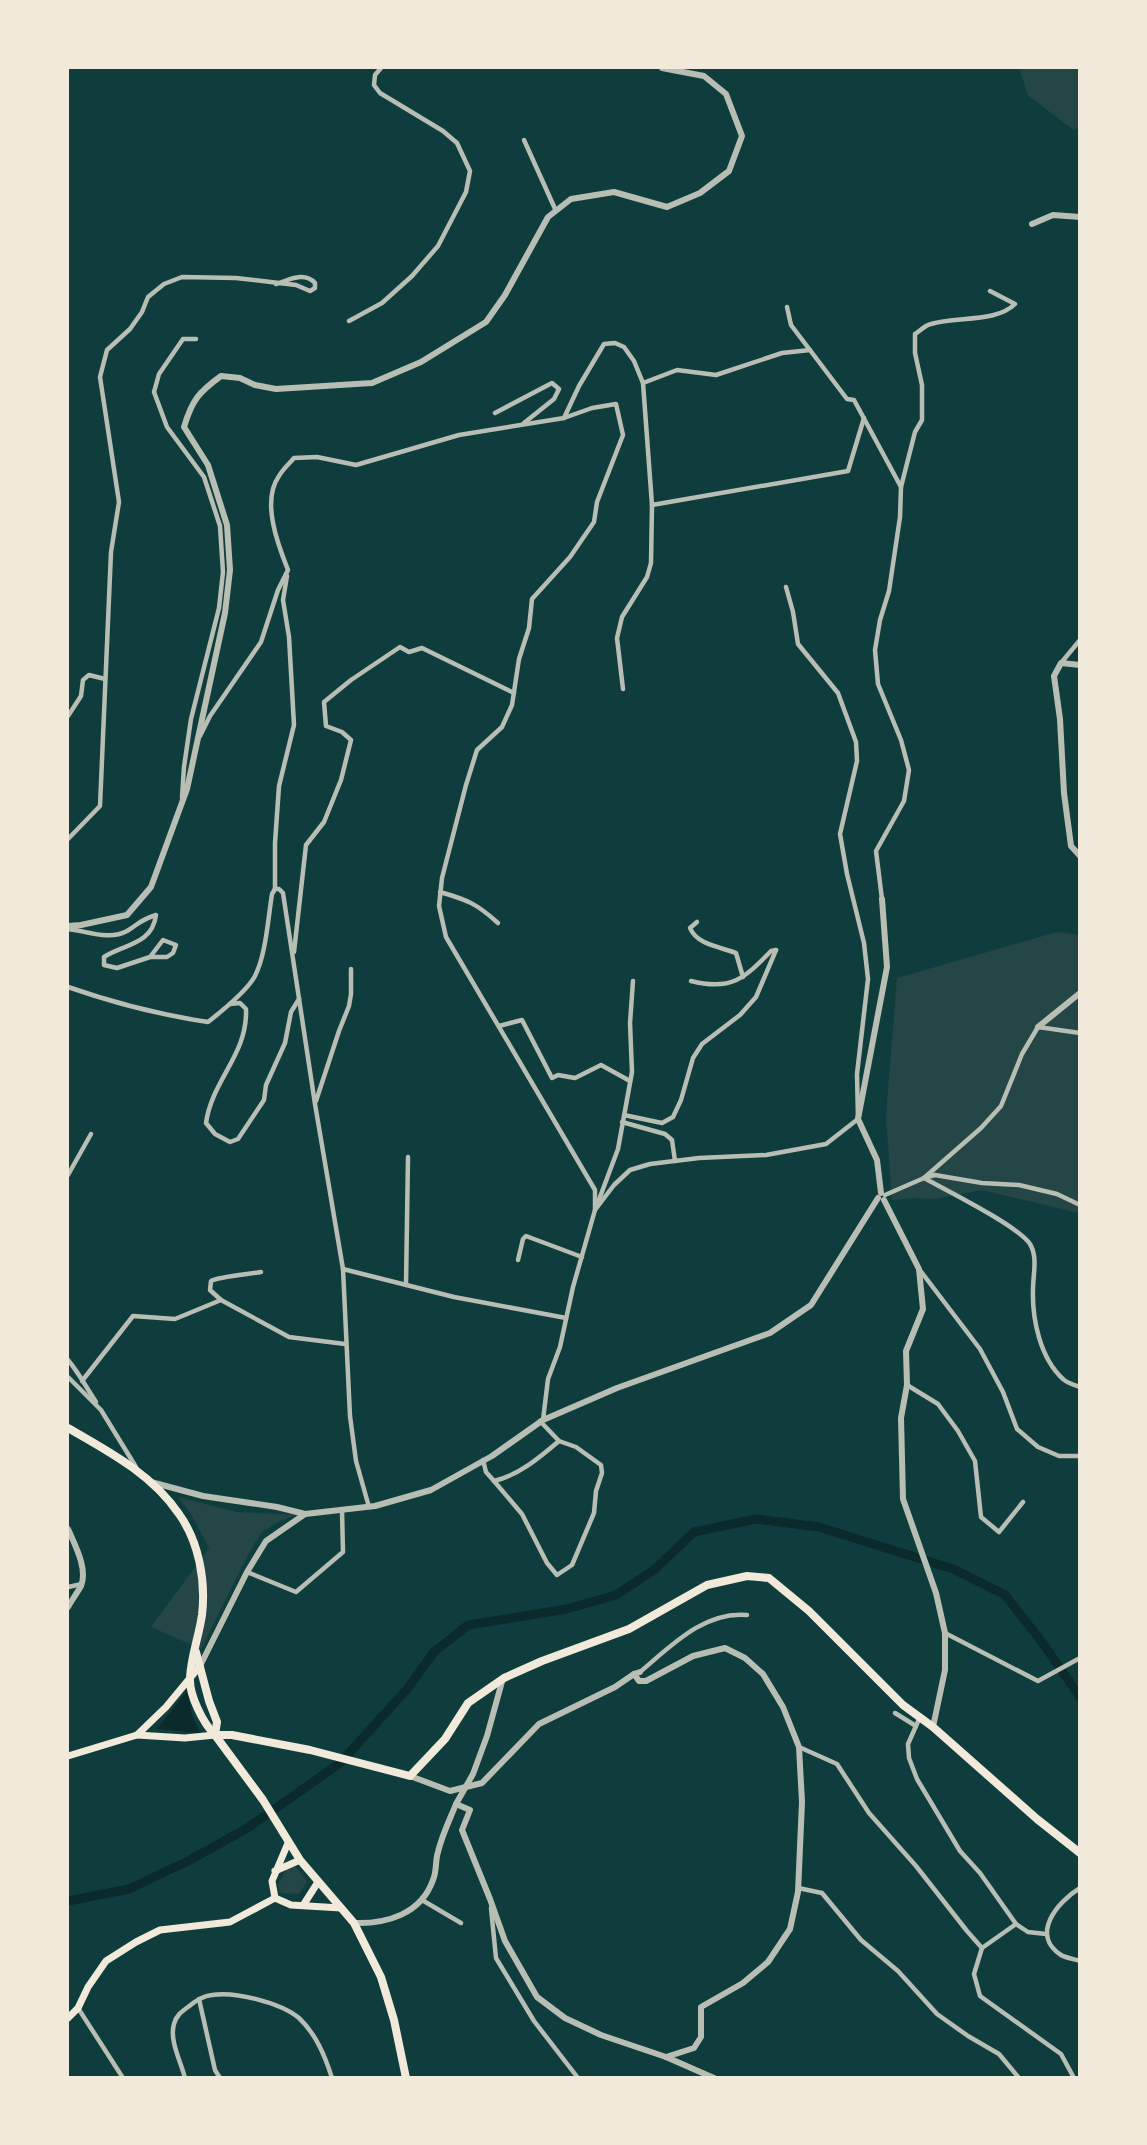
<svg xmlns="http://www.w3.org/2000/svg" width="1147" height="2145" font-family="'Archivo Narrow',sans-serif">
<style>
.green{fill:#244646}
.water{fill:#0a2a2b}
.lines{fill:none;stroke-linecap:round;stroke-linejoin:round}
.canal{stroke:#0a2a2b;stroke-width:9}
.minor{stroke:#b8beb3;stroke-width:4.5}
.tertiary{stroke:#b8beb3;stroke-width:6}
.secondary{stroke:#f1e9da;stroke-width:7}
.primary{stroke:#f1e9da;stroke-width:8}
.trunk{stroke:#f1e9da;stroke-width:8}
</style>
<rect width="100%" height="100%" fill="#0f3d3e"/>
<g class="green">
<path d="M1019,68H1079V128L1072,129L1028,95Z"/>
<path d="M1057,932L1079,935V1213L982,1190L935,1199L914,1198L892,1200L886,1116L897,978Z"/>
<path d="M178,1497L237,1512L296,1515L278,1522L262,1532L250,1551L201,1649L151,1627L209,1548L191,1514Z"/>
<path d="M294,1864L307,1882L299,1894L281,1893L278,1885L289,1865Z"/>
</g>
<path class="water" d="M187,1691L192,1714L200,1733L157,1729Z"/>
<g class="lines">
<path class="canal" d="M68,1901L129,1889L190,1860L246,1829L340,1763L408,1688L434,1652L468,1625L567,1609L616,1595L654,1570L694,1532L756,1519L819,1527L953,1569L1005,1595L1042,1642L1080,1697"/>
<g class="minor">
<path d="M524,140L556,211"/>
<path d="M787,307L791,325L847,399L854,400L901,487"/>
<path d="M349,321L382,303L412,276L438,246L466,192L470,171L457,143L443,131L380,93L374,85L375,75L381,68"/>
<path d="M643,383L677,370L716,375L782,353L810,350"/>
<path d="M495,413L552,383L559,389L554,399L524,423"/>
<path d="M564,418L579,386L604,344L615,343L624,347L634,361L643,383L652,505L651,563L647,577L622,617L617,638L623,689"/>
<path d="M652,505L848,471L864,418"/>
<path d="M1061,663L1080,640"/>
<path d="M68,716L81,696L83,680L89,675L105,679"/>
<path d="M200,736L210,716L261,642L278,590L288,570C278,545 261,501 279,476C283,469 289,464 294,458L317,457L356,465L459,435L564,418L592,408L616,404L623,435L597,502L594,522L570,557L532,599L529,628L519,659L512,705L502,727L477,750L466,785L442,878L439,906L446,937L595,1190V1210L573,1287L560,1347L548,1379L543,1420"/>
<path d="M182,798L184,767L191,719L219,608L223,572L220,526L204,477L167,427L154,392L159,374L183,339H196"/>
<path d="M68,839L100,806L111,552L119,502L100,377L107,350L130,329L142,312L148,297L164,284L182,277L236,278L296,285L310,291L315,288V283C304,271 289,280 276,284"/>
<path d="M275,889V843L279,786L294,725L289,637L283,600L287,576"/>
<path d="M440,892C468,900 477,904 498,923"/>
<path d="M882,899L876,851L904,801L909,770L901,740L878,684L875,650L880,620L889,591L900,517L901,487L915,432L922,420V385L915,353V334C920,331 925,325 931,324C956,316 996,323 1015,304L990,291"/>
<path d="M697,922L690,928C697,945 721,947 736,953L743,977"/>
<path d="M68,929C87,931 109,941 127,931C140,923 140,920 156,915C152,945 124,944 104,957V965L117,968L150,957H167L173,953L176,945L163,940L150,957"/>
<path d="M294,952L306,845L324,822L341,780L351,740L342,732L326,726L324,702L351,680L400,647L409,652L422,648L514,693"/>
<path d="M691,981C731,991 744,979 771,951L776,950"/>
<path d="M68,987C114,1003 160,1015 208,1022C222,1011 247,991 255,976C266,954 268,919 272,894L275,889H279L283,893L315,1104L343,1269L350,1416L356,1461L369,1507"/>
<path d="M230,1004L240,1003L246,1009C248,1054 212,1080 206,1123L215,1134L230,1142L238,1139L264,1100L266,1085L285,1043L291,1012L299,999"/>
<path d="M499,1026L522,1020L552,1078L558,1075L575,1078L601,1065L630,1081"/>
<path d="M316,1101L339,1031L349,1006L351,994V969"/>
<path d="M624,1115L662,1123L673,1117L681,1100L693,1058L702,1044L740,1015L756,997L776,950"/>
<path d="M622,1122L665,1134L672,1140L675,1161"/>
<path d="M68,1175L91,1134"/>
<path d="M924,1178C946,1190 1018,1226 1030,1244C1038,1257 1033,1275 1033,1289C1032,1319 1040,1358 1063,1379C1067,1383 1074,1385 1080,1387"/>
<path d="M924,1178L981,1128L1001,1106L1022,1054L1038,1027L1080,1033"/>
<path d="M885,1195L924,1178L935,1175L982,1183L1019,1185L1057,1194L1080,1205"/>
<path d="M597,1205L618,1149L632,1072L630,1023L633,981"/>
<path d="M595,1210L614,1185L630,1170L650,1164L699,1158L766,1155L826,1144L858,1119L857,1074L868,979L864,943L847,874L840,834L857,761L856,742L838,693L798,644L793,612L786,587"/>
<path d="M518,1260L523,1239L526,1236L582,1257"/>
<path d="M343,1269L454,1297L566,1318"/>
<path d="M919,1269L980,1349L1003,1392L1017,1429L1038,1447L1059,1456H1080"/>
<path d="M261,1272C250,1274 217,1277 211,1281L210,1290L221,1300L289,1337L345,1344"/>
<path d="M406,1285L408,1157"/>
<path d="M68,1360C79,1373 86,1387 96,1402"/>
<path d="M68,1377L101,1410L136,1467"/>
<path d="M82,1381L133,1316L175,1319L221,1300"/>
<path d="M907,1385L938,1404L958,1431L975,1461L981,1517L999,1532L1023,1502"/>
<path d="M483,1460L486,1472L494,1481C519,1475 539,1458 559,1441L540,1421"/>
<path d="M494,1481L522,1514L547,1563L557,1575L572,1565L594,1513L596,1491L602,1473L601,1465L576,1447L559,1441"/>
<path d="M247,1572L296,1592L343,1552L342,1511"/>
<path d="M68,1587L82,1584"/>
<path d="M945,1633L1038,1681L1080,1658"/>
<path d="M640,1672C671,1646 704,1611 747,1615"/>
<path d="M895,1713L916,1726"/>
<path d="M920,1717L908,1744L909,1758L917,1779L960,1851L980,1873L1016,1924L1028,1932L1046,1934"/>
<path d="M799,1747L837,1764L869,1813L916,1866L967,1931L982,1948L974,1974L980,1996L1061,2054L1074,2078"/>
<path d="M798,1888L822,1893L861,1940L898,1971L937,2014L968,2036L999,2054L1019,2078"/>
<path d="M1080,1888C1057,1902 1030,1935 1061,1955C1066,1958 1074,1959 1080,1961"/>
<path d="M422,1900L461,1923"/>
<path d="M491,1908L496,1958L534,2021L578,2078"/>
<path d="M982,1948L1016,1924"/>
<path d="M199,1999L215,2070L220,2078"/>
<path d="M78,2008L123,2078"/>
<path d="M185,2078C181,2062 169,2040 174,2024C176,2016 181,2012 188,2007C195,2001 202,1996 212,1995C235,1991 281,2003 299,2018C316,2034 325,2056 332,2078"/>
</g>
<g class="tertiary">
<path d="M1032,224L1053,215L1080,217"/>
<path d="M1080,665L1061,663L1054,676L1060,719L1064,793L1071,846L1080,856"/>
<path d="M68,926L81,925L127,915L151,887L187,789L225,613L230,570L227,525L208,465L184,427C192,400 199,392 221,376L240,378L255,385L276,389L372,383L421,362L486,322L505,295L548,217L571,199L614,192L667,207L700,193L729,171L742,136L726,94L704,76L662,68"/>
<path d="M1038,1027L1080,993"/>
<path d="M881,1193L877,1160L858,1119L887,967L882,899"/>
<path d="M884,1200L919,1269L923,1309L906,1351L907,1385L901,1418L903,1499L936,1593L945,1633V1670L933,1727"/>
<path d="M151,1482L203,1496L277,1507L305,1514"/>
<path d="M68,1529C75,1545 88,1569 81,1586C77,1593 72,1600 68,1607"/>
<path d="M200,1666L247,1572L266,1541L305,1514L375,1506L431,1490L492,1456L543,1420L617,1388L770,1333L811,1305L878,1198"/>
<path d="M410,1776L450,1791L482,1783L539,1724L615,1687L634,1674"/>
<path d="M456,1804L473,1774L487,1736L503,1678"/>
<path d="M354,1923C387,1924 421,1914 433,1880C437,1871 435,1861 438,1852C442,1835 450,1819 456,1804L470,1810L462,1830L490,1899L505,1941L537,1997L565,2018L601,2035L666,2057L694,2048L701,2037V2007L743,1983L768,1962L790,1929L798,1892L802,1802L799,1747L783,1707L763,1674L745,1658L725,1648L693,1656L646,1681H639L634,1674L640,1672"/>
<path d="M666,2057L714,2078"/>
</g>
<g class="secondary">
<path d="M137,1735L185,1738L215,1735"/>
<path d="M68,1756L137,1735L166,1707L200,1666"/>
<path d="M275,1871L300,1860"/>
<path d="M275,1898L291,1905L341,1908"/>
<path d="M275,1898L272,1881L288,1843"/>
<path d="M304,1904L318,1882"/>
<path d="M68,2018L78,2008L88,1987L106,1961L136,1942L160,1930L230,1922L275,1898"/>
</g>
<path class="primary" d="M215,1735H232L310,1750L410,1776L445,1739L468,1703L504,1678L542,1661L629,1629L707,1585L747,1576L769,1578L809,1611L903,1705L933,1727L1037,1819L1080,1853"/>
<g class="trunk">
<path d="M68,1428C108,1451 152,1474 179,1514C199,1542 206,1581 202,1615C199,1636 191,1656 190,1678C189,1695 203,1723 215,1735L263,1800L300,1860L354,1923L381,1977L394,2020L406,2078"/>
<path d="M196,1652L209,1701L217,1722L215,1735"/>
</g>
</g>
<rect width="1147" height="2145" fill="none" stroke="#f1e9da" stroke-width="138"/>
</svg>
